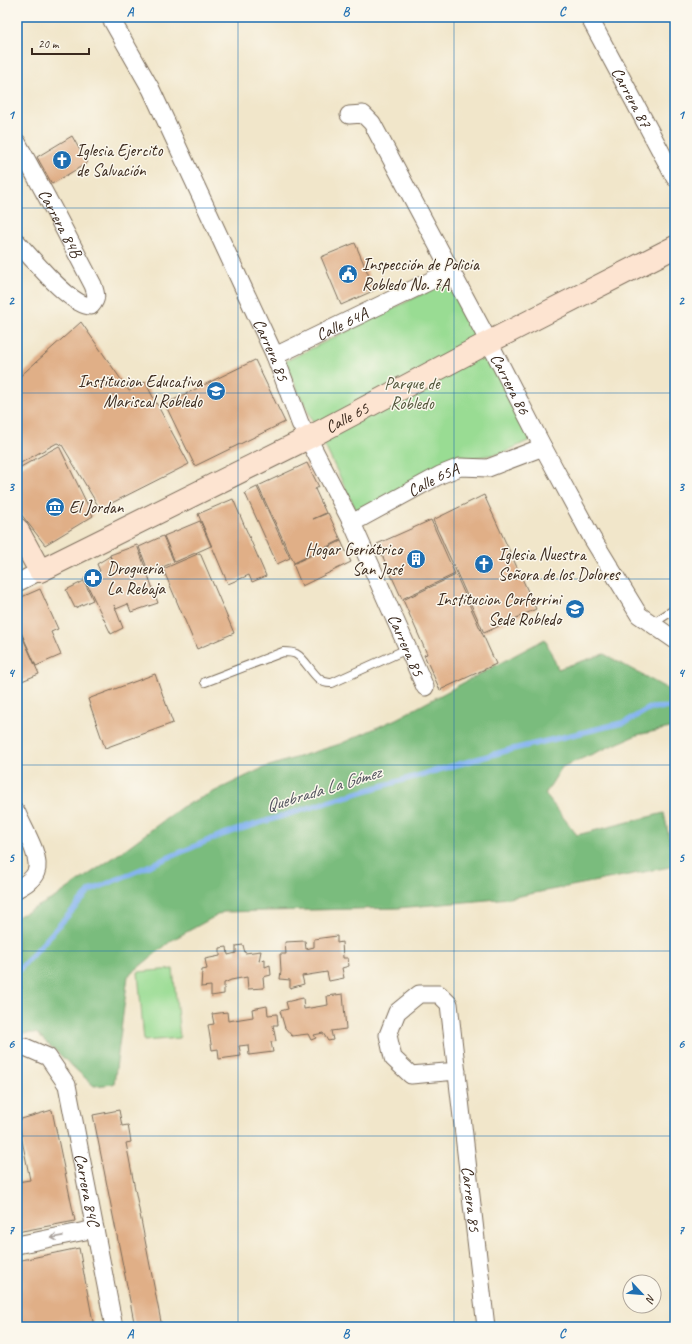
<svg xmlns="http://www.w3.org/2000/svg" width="692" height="1344" font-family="Caveat,sans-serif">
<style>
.green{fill:#99dc93;stroke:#6a8358}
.forest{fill:#7abc7d;stroke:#5a734e}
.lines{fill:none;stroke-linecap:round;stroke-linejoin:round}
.stream{stroke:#85b4f0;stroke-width:5.5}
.building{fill:#e0af87}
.lane-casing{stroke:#7b6c5a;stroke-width:10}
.street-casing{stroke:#7b6c5a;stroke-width:19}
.secondary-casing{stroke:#7b6c5a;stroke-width:24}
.lane{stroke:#fff;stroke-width:8}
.street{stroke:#fff;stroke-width:17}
.secondary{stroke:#fde4d1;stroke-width:22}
.oneway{stroke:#a79f9a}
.grid{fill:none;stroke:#1f6fb2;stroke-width:1;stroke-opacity:0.55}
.labels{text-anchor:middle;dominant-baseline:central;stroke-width:3;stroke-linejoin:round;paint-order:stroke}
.street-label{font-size:17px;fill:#3b2a1e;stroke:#fbf7ec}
.poi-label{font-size:17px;fill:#3b2a1e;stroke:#fbf7ec;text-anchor:start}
.park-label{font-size:17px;fill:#52563b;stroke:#fbf7ec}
.water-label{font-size:18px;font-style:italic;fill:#51535d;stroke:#fbf7ec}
.neatline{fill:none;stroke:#1f6fb2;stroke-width:1.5}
.grid-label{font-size:13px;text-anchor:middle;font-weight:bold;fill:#1f6fb2}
</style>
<rect width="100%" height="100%" fill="#fbf7ec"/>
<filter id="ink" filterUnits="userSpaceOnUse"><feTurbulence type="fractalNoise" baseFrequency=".025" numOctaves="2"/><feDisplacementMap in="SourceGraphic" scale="8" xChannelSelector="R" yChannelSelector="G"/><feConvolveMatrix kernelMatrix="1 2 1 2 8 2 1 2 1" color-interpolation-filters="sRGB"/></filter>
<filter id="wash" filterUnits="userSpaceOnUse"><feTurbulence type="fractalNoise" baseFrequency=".012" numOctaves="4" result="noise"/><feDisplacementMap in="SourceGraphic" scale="16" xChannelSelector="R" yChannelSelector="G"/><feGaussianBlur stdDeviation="0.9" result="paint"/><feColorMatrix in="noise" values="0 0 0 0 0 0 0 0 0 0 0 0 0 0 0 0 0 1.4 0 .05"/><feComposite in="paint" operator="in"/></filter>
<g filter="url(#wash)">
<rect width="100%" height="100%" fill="#f1e6ca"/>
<g class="green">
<path d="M451,280L534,438L503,453L467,459L357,512L284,362Z"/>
<path d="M173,969L180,1038L144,1041L138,972Z"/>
</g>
<path class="forest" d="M545,639L558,669L604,654L675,693V727L637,735L562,767L545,794L577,835L664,813L675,866L509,898L398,908L223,912L172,940L128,976L114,1084L94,1086L36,1033L17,1034V917L54,898L113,858L182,807L263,768L340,744L396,719Z"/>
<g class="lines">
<path class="stream" d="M17,972L90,891L221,835L364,791L509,750L626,722L650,708L675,707"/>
</g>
<g id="blocks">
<g class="building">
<path d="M72,136L87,163L52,184L37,157Z"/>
<path d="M355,243L375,290L341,305L321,257Z"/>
<path d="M81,322L129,391L145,382L189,464L100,509L62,445L57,443L17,465V379Z"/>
<path d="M255,360L285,422L195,466L165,404Z"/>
<path d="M59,446L93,516L45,545L17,509V469Z"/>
<path d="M307,463L319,487L315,489L326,513L313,519L328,513L341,540L294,563L258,486Z"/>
<path d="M257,487L290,558L277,564L245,493Z"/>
<path d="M484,495L536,609L484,633L433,520Z"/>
<path d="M233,499L266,576L252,582L249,575L228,584L198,514Z"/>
<path d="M431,520L455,574L402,599L377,544Z"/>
<path d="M200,521L211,546L175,562L164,536Z"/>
<path d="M163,536L174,562L149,573L139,547Z"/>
<path d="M341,541L351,562L302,586L293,564Z"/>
<path d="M137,545L158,603L131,612L128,604L116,609L114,605L123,628L111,634L84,578L100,571L97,564L110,556L114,567L110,555Z"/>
<path d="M200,553L234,633L197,649L163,569Z"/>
<path d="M456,575L496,664L440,690L424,655L427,654L403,600Z"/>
<path d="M84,581L93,600L75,608L66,590Z"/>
<path d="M40,589L58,629L51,632L61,655L36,666L17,623V599Z"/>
<path d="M17,625L39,674L17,683Z"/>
<path d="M155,674L173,723L105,748L88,699Z"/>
<path d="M337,936V943L342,942L343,958H348L349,966L342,968L344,978L329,981L327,972L302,976L304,984L290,988V980L280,979L281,971L280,954H286L285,942L305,941L306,949L314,947V939Z"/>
<path d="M243,945L245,953L261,951L259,961L265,959V967L270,965L271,975L263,977L264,988L248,989L247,977L231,980L224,983V994L211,996V986L201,987L202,970L207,969L205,959L220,956V948L227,947L228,955L236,953V946Z"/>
<path d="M343,994L346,1029L331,1031L333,1040L328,1041L323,1033L314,1035L316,1038L311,1040L308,1034L292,1036L285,1028L280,1011L288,1009L286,1002L303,998L304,1009L328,1005L327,996Z"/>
<path d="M267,1006L268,1015L277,1014L278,1025H273L276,1041L271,1042L273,1052L249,1055L248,1045L239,1046L241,1056L219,1059L218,1049L212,1050L208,1025L214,1024L212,1014L227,1012L228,1021L253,1017L252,1009Z"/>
<path d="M52,1110L75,1221L17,1232V1182L30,1180L18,1120Z"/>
<path d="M119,1110L122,1126L128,1125L131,1142L126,1143L162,1327H135L130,1301L93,1115Z"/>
<path d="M79,1248L94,1327H17V1261Z"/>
</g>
</g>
</g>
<g filter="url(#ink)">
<use href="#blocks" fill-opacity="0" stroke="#7b6c5a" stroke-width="1"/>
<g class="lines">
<defs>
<g id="lane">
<path d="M652,624L675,609"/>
<path d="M205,682L283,652C288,652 292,652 296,654C309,661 315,685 332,683L407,649"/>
</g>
<g id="street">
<path id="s1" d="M110,17L151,89L275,356L300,423L352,523L425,687"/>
<path id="s2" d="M589,17L675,178"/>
<path id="s3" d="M349,115L363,114L372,123L489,342L543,447L592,538L639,615L675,640"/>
<path id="s4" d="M17,142L57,216L93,285C96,294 98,298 91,306C70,306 32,258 17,242"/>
<path id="s5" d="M275,356L451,271"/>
<path id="s6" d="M352,523L440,475L460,467L488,468L543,447"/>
<path d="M17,583L40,571"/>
<path d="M17,813C23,828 42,857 36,872C33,880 24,885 17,889"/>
<path id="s7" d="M17,1049L25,1047L48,1057L67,1085L114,1327"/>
<path id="s8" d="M457,1071L411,1075L393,1058L388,1035L397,1012L419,994H439L449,1004L486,1327"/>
<path d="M17,1245L95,1229"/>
</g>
<g id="secondary">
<path id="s9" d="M17,529L40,571L308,438L489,342L675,247"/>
</g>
</defs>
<use href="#lane" class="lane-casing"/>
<use href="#street" class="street-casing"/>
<use href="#secondary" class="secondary-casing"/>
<use href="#lane" class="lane"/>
<use href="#street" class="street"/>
<use href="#secondary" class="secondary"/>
</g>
<defs><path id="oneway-shaft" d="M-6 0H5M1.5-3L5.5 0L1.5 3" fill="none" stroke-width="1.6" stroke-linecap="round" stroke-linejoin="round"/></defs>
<use class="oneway" href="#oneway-shaft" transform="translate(57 1237) rotate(169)"/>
</g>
<path class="grid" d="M238,17V1327M454,17V1327M17,208H675M17,393H675M17,579H675M17,765H675M17,951H675M17,1136H675"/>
<defs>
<symbol id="church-disc" viewBox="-11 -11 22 22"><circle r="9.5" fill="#1f6fb2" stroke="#fbf7ec"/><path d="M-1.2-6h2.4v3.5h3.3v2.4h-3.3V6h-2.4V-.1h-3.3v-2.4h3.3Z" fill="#fff"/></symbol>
<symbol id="civic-disc" viewBox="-11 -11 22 22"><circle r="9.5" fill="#1f6fb2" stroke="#fbf7ec"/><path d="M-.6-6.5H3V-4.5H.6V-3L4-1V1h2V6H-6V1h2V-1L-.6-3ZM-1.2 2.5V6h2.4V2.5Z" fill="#fff"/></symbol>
<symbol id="school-disc" viewBox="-11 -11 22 22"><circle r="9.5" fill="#1f6fb2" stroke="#fbf7ec"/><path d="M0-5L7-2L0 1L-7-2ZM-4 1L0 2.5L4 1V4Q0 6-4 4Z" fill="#fff"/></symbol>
<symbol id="museum-disc" viewBox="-11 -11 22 22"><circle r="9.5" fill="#1f6fb2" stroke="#fbf7ec"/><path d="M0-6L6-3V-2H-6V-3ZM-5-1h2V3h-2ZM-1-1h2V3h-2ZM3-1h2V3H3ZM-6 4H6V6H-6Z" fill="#fff"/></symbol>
<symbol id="building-disc" viewBox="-11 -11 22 22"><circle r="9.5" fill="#1f6fb2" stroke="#fbf7ec"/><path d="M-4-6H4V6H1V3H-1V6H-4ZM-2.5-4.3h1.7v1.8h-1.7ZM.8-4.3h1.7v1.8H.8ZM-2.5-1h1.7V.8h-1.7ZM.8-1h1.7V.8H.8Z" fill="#fff"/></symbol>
<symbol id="pharmacy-disc" viewBox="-11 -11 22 22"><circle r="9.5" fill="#1f6fb2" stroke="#fbf7ec"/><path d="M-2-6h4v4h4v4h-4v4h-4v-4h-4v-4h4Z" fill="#fff"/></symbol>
</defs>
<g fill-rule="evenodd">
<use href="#church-disc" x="51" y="149" width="22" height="22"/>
<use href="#civic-disc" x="337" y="263" width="22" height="22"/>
<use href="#school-disc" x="205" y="380" width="22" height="22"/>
<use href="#museum-disc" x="44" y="496" width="22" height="22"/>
<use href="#building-disc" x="405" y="548" width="22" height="22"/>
<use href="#church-disc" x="473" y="553" width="22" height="22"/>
<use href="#pharmacy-disc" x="82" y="567" width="22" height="22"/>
<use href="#school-disc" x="564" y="598" width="22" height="22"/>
</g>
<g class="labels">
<g class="street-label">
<text stroke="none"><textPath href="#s2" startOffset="91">Carrera 87</textPath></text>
<text stroke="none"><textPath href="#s4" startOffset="92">Carrera 84B</textPath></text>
<text stroke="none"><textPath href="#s5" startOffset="74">Calle 64A</textPath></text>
<text stroke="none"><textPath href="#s1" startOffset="370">Carrera 85</textPath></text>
<text stroke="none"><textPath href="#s3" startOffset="322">Carrera 86</textPath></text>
<text stroke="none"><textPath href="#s9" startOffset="391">Calle 65</textPath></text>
<text stroke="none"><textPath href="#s6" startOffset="92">Calle 65A</textPath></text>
<text stroke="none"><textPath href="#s1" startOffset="695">Carrera 85</textPath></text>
<text stroke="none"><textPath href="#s7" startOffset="174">Carrera 84C</textPath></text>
<text stroke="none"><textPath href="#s8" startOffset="378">Carrera 85</textPath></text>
</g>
<g class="poi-label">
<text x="76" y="150">Iglesia Ejercito<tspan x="76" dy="20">de Salvación</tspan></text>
<text x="362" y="264">Inspección de Policia<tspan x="362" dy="20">Robledo No. 7A</tspan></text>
<text x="202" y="381" text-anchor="end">Institucion Educativa<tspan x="202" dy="20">Mariscal Robledo</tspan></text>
<text x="69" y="507">El Jordan</text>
<text x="402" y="549" text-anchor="end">Hogar Geriátrico<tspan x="402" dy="20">San José</tspan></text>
<text x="498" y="554">Iglesia Nuestra<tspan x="498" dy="20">Señora de los Dolores</tspan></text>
<text x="107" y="568">Drogueria<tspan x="107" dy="20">La Rebaja</tspan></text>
<text x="561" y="599" text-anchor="end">Institucion Corferrini<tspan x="561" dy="20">Sede Robledo</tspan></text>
</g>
<g class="park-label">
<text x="412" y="383">Parque de<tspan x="412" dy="20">Robledo</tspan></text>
</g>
<g class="water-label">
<text transform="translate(323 789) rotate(-17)">Quebrada La Gómez</text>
</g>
</g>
<rect width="692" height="1344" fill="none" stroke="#fbf7ec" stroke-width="44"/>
<g transform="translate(642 1294) rotate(116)"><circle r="19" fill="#fbf7ec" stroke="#aea59a"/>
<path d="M0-3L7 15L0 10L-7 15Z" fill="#1f6fb2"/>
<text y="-6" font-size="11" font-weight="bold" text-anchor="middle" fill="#3b2a1e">N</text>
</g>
<path d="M32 48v6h57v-6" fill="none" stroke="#3b2a1e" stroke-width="2"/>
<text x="38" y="48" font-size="12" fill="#3b2a1e" stroke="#fbf7ec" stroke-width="3" paint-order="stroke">20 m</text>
<rect x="22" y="22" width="648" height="1300" class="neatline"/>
<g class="grid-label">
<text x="130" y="16">A</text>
<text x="346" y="16">B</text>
<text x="562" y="16">C</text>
<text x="11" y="119">1</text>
<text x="681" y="119">1</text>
<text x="11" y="305">2</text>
<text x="681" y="305">2</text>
<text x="11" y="491">3</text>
<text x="681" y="491">3</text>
<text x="11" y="677">4</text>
<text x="681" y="677">4</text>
<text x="11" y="862">5</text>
<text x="681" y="862">5</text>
<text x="11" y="1048">6</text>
<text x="681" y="1048">6</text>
<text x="11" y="1234">7</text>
<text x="681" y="1234">7</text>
<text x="130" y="1338">A</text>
<text x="346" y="1338">B</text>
<text x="562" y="1338">C</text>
</g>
</svg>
